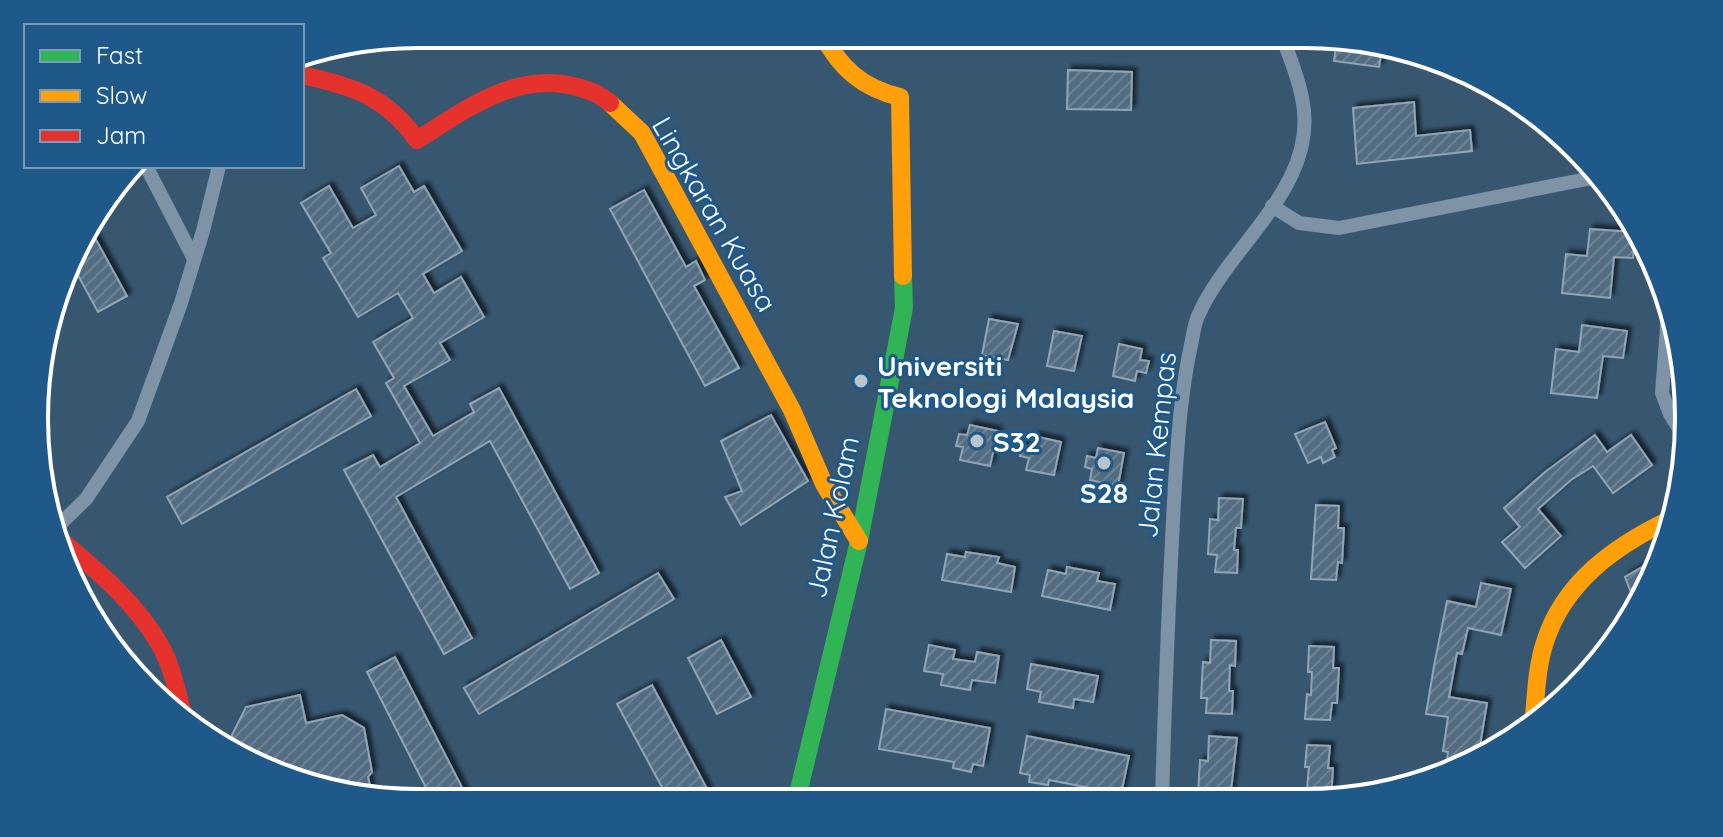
<svg xmlns="http://www.w3.org/2000/svg" width="1723" height="837" font-family="Quicksand,sans-serif">
<style>
.building{fill:url(#building-hatch);stroke:#92a5b4;stroke-width:2;filter:url(#shadow)}
.lines{fill:none;stroke-linecap:round;stroke-linejoin:round}
.street{stroke:#7e93a6;stroke-width:14}
.fast{stroke:#30b455;stroke-width:18}
.slow{stroke:#ff9f0a;stroke-width:18}
.jam{stroke:#e5322d;stroke-width:18}
.poi-dot{fill:#b9c4cd;stroke:#1f5989;stroke-width:3}
.labels{text-anchor:middle;dominant-baseline:central;stroke-width:6;stroke-linejoin:round;paint-order:stroke}
.street-label{font-size:28px;fill:#fff;stroke:#1f5989}
.poi-label{font-size:28px;font-weight:bold;fill:#fff;stroke:#1f5989;text-anchor:start}
.rim{fill:none;stroke:#fff;stroke-width:4}
</style>
<defs>
<pattern id="building-hatch" width="6" height="6" patternUnits="userSpaceOnUse" patternTransform="scale(2)"><rect width="6" height="6" fill="#526c82"/><path d="M-1 1l2-2M0 6l6-6M5 7l2-2" fill="none" stroke="#6c8295"/></pattern>
<filter id="shadow"><feDropShadow dx="4" dy="-4" stdDeviation="2" flood-color="#0009"/></filter>
</defs>
<rect width="100%" height="100%" fill="#375771"/>
<g class="building">
<path d="M1337,40L1382,49L1379,67L1334,61Z"/>
<path d="M1068,70L1132,72L1131,110L1067,109Z"/>
<path d="M1414,102L1416,136L1470,130L1472,151L1357,164L1353,108Z"/>
<path d="M399,166L414,192L424,186L462,251L423,274L434,293L461,277L484,317L440,343L450,360L404,386L433,436L474,412L470,404L499,388L599,573L570,589L490,441L396,497L472,638L444,654L344,470L373,455L380,467L420,443L386,383L394,378L373,342L413,318L398,293L358,317L323,258L331,253L301,203L329,186L353,228L376,215L361,188Z"/>
<path d="M644,190L686,267L696,261L705,280L694,286L739,368L705,386L610,209Z"/>
<path d="M89,227L127,296L98,312L73,266Z"/>
<path d="M1590,229L1634,232L1635,235L1633,258L1614,257L1610,298L1562,293L1566,254L1587,256Z"/>
<path d="M989,319L1018,324L1008,360L982,355Z"/>
<path d="M1582,325L1627,331L1623,358L1603,356L1597,398L1551,393L1556,349L1579,352Z"/>
<path d="M1054,331L1082,336L1074,371L1047,366Z"/>
<path d="M1119,344L1142,349L1140,360L1149,361L1146,373L1137,371L1135,381L1113,376Z"/>
<path d="M356,389L371,416L182,524L167,497Z"/>
<path d="M771,415L808,481L741,525L725,497L742,491L721,441Z"/>
<path d="M1325,422L1336,448L1332,450L1335,457L1323,463L1321,457L1308,463L1295,434Z"/>
<path d="M970,425L998,431L990,466L960,460L963,447L956,446L959,434L967,435Z"/>
<path d="M1595,435L1607,452L1631,435L1652,465L1613,493L1593,466L1571,480L1538,509L1561,536L1525,568L1502,542L1520,527L1504,508L1545,472Z"/>
<path d="M1034,436L1061,442L1054,475L1026,470L1029,458L1020,456L1022,445L1031,447Z"/>
<path d="M1098,448L1124,453L1118,486L1090,480L1092,469L1085,467L1087,456L1096,458Z"/>
<path d="M1219,498L1243,499L1241,528H1236L1234,550H1238L1237,573L1215,572L1217,555L1208,554L1210,519L1218,520Z"/>
<path d="M1316,505L1339,506L1338,528H1344L1342,563L1338,562L1336,580L1311,579Z"/>
<path d="M966,552L999,557L997,563L1015,567L1011,592L942,580L947,554L965,557Z"/>
<path d="M1644,566L1650,578L1630,590L1625,577Z"/>
<path d="M1067,567L1099,573L1097,581L1115,584L1110,610L1042,596L1048,570L1066,574Z"/>
<path d="M658,573L674,599L479,714L464,688Z"/>
<path d="M1481,583L1511,589L1501,635L1468,628L1462,654L1457,653L1449,697L1487,703L1478,758L1445,776L1448,752L1443,751L1448,717L1426,714L1434,666L1447,601L1476,607Z"/>
<path d="M721,640L751,697L717,714L688,658Z"/>
<path d="M1211,640L1236,641L1235,666L1230,665L1229,691H1233L1232,714L1206,713L1207,698H1201L1203,662L1210,663Z"/>
<path d="M929,645L955,650L953,659L975,662L977,652L999,656L995,683L972,680L970,690L941,685L943,674L924,671Z"/>
<path d="M1309,646L1334,647L1333,668H1339L1337,703H1332L1330,720L1305,719L1307,694L1311,695L1312,672H1308Z"/>
<path d="M395,657L470,803H434L418,772L367,672Z"/>
<path d="M1031,664L1098,676L1093,702L1074,699L1073,708L1039,702L1041,692L1027,689Z"/>
<path d="M652,685L714,802H670L617,704Z"/>
<path d="M300,695L306,723L342,715L364,728L372,772L368,777L372,794L271,774L235,750L232,735L246,707Z"/>
<path d="M886,709L990,728L983,766L973,764L971,772L953,768L954,762L879,749Z"/>
<path d="M1027,736L1129,756L1121,794L1049,780L1048,785L1029,782L1030,775L1020,773Z"/>
<path d="M1209,736L1237,738L1230,800H1206V796L1198,795L1200,760L1208,761Z"/>
<path d="M1307,745L1330,746L1328,768H1333L1331,800H1306L1309,767H1305Z"/>
</g>
<g class="lines">
<g class="street">
<path d="M146,166L194,259"/>
<path d="M1272,206L1299,223L1339,228L1597,177"/>
<path d="M1668,314L1662,393L1670,414L1685,438"/>
<path d="M55,529L86,499L138,421L181,303L203,231L219,166"/>
<path d="M1162,800C1165,695 1169,590 1175,484C1178,437 1181,391 1191,345C1193,336 1194,325 1198,316C1230,243 1321,185 1302,98C1298,76 1289,55 1281,34"/>
</g>
<path class="fast" d="M796,802L859,541L904,308L903,276"/>
<g class="slow">
<path d="M822,34C840,68 862,88 900,97L903,276"/>
<path d="M610,103L642,133L792,410L824,484L859,541"/>
<path d="M1533,727C1536,699 1536,669 1545,642C1564,582 1615,546 1669,520"/>
</g>
<g class="jam">
<path d="M302,75C352,86 386,96 417,140C466,109 518,70 577,87C591,91 600,94 610,103"/>
<path d="M58,538C95,569 136,602 160,645C172,666 177,691 183,715"/>
</g>
</g>
<g class="poi-dot">
<circle cx="861" cy="381" r="8"/>
<circle cx="977" cy="441" r="8"/>
<circle cx="1104" cy="463" r="8"/>
</g>
<g class="labels">
<g class="street-label">
<text transform="translate(715 214) rotate(60)">Lingkaran Kuasa</text>
<text transform="translate(1156 445) rotate(-84)">Jalan Kempas</text>
<text transform="translate(832 517) rotate(-78)">Jalan Kolam</text>
</g>
<g class="poi-label">
<text x="877" y="365">Universiti<tspan x="877" dy="32">Teknologi Malaysia</tspan></text>
<text x="993" y="441">S32</text>
<text x="1104" y="492" text-anchor="middle">S28</text>
</g>
</g>
<path d="M0 0H1723V837H0ZM418 48H1305A370 370 0 0 1 1675 418V419A370 370 0 0 1 1305 789H418A370 370 0 0 1 48 419V418A370 370 0 0 1 418 48Z" fill="#1f5989" fill-rule="evenodd"/>
<path class="rim" d="M418 48H1305A370 370 0 0 1 1675 418V419A370 370 0 0 1 1305 789H418A370 370 0 0 1 48 419V418A370 370 0 0 1 418 48Z"/>
<rect x="24" y="24" width="280" height="144" fill="#1f5989" stroke="#799bb8" stroke-width="2"/>
<rect x="40" y="50" width="40" height="12" fill="#30b455" stroke="#799bb8" stroke-width="2"/>
<text x="96" y="64" font-size="24" fill="#ffffff">Fast</text>
<rect x="40" y="90" width="40" height="12" fill="#ff9f0a" stroke="#799bb8" stroke-width="2"/>
<text x="96" y="104" font-size="24" fill="#ffffff">Slow</text>
<rect x="40" y="130" width="40" height="12" fill="#e5322d" stroke="#799bb8" stroke-width="2"/>
<text x="96" y="144" font-size="24" fill="#ffffff">Jam</text>
</svg>
